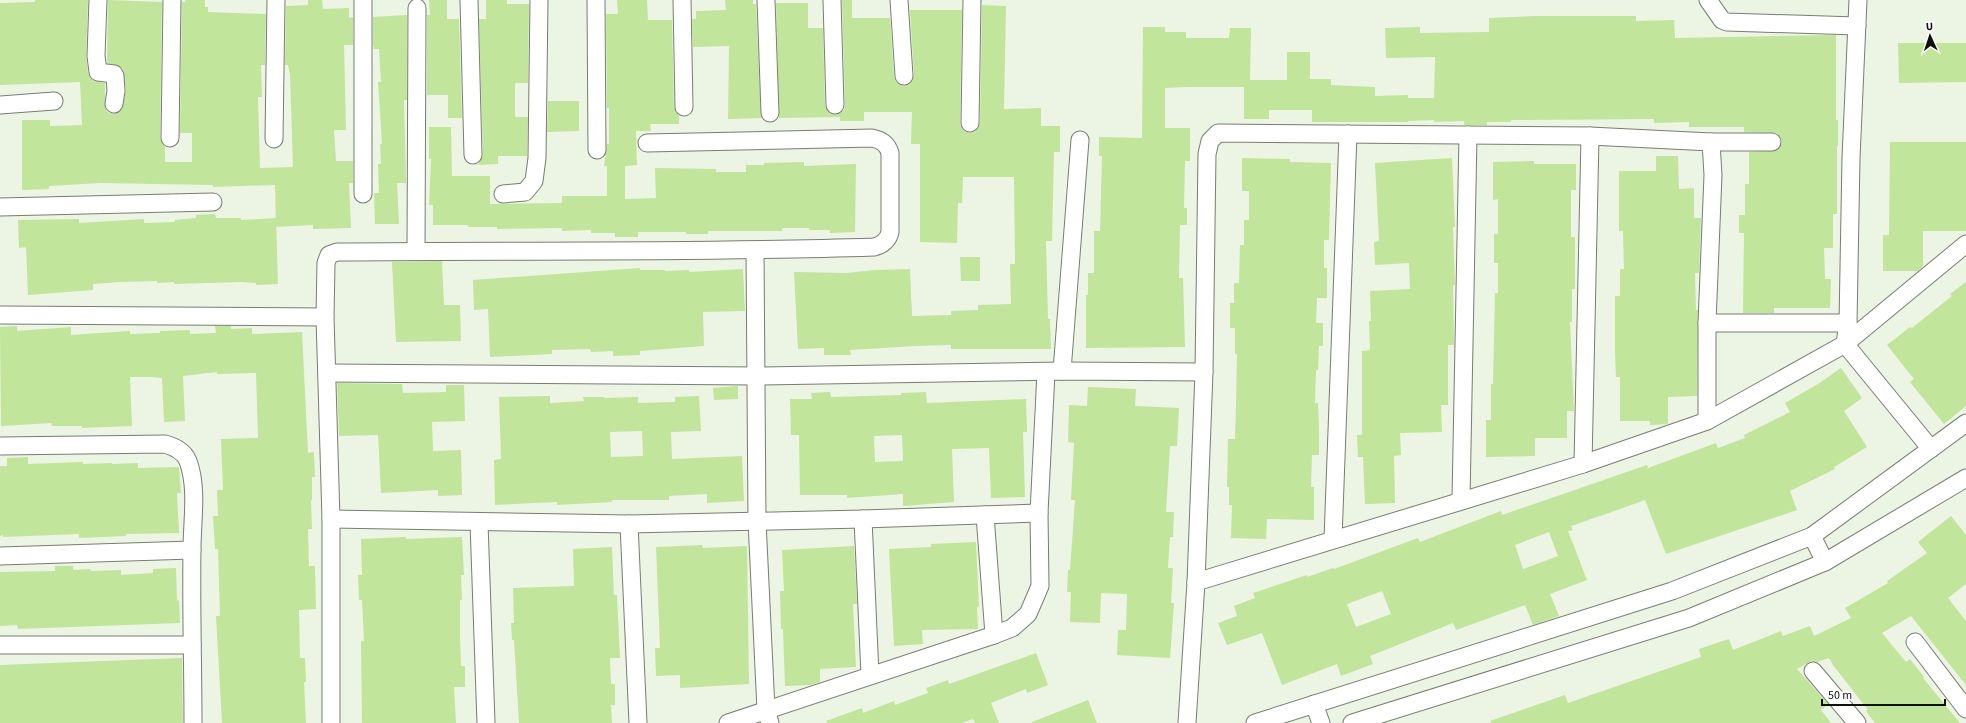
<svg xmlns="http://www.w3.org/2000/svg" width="1966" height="723" font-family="'Source Sans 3',sans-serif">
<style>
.building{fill:#c1e59b;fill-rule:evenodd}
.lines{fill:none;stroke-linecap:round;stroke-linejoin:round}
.minor-casing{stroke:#777e70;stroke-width:19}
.minor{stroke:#fff;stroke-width:17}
</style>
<rect width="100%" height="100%" fill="#ecf4e4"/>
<g class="building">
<path d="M35,0H88L86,56L88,73L93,81L105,83V107L107,112L113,114L122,110L126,90L123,69L119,66L107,63L108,0L162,2L160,138L165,146V162H192V133H180L182,2H185V0H205V7H208V12L266,14L265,65H261L262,97H258L260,168L293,167L290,75L288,65H285L286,6L308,5V0H322L323,9L349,8V18L353,17V45H344L346,130H334L336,161H353V183H349L351,228L313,229V225L276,227L275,185L213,187V185L100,183L49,186V189L22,190V120H50V126L82,125L80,82L0,85V3L35,2Z"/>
<path d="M429,0H447V19H459L462,118H448V95H427V15H430Z"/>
<path d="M486,0H507V4H529L528,83H515V117H528L527,156H498V164L478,165L483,155L479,19H486Z"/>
<path d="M617,0H647L648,20H672L674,107L679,116V124H650L651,131H636L637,165L625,166V199L656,198L655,168L716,169V172H746V165H764V163L804,162V166L856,164L855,232L830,233V230H809V228H782V231H708V234H686V232H638V237H615V233H591V230L562,231V228L497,229V227H468V225H433V205H429L431,159H429V127H451L452,176H490V204L562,203V196H607V166H604L607,144H609V108H607L606,14H618Z"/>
<path d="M725,0H753V4H756L761,118L728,119L729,46L693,47L692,19H696V11L726,10Z"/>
<path d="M842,0H852V18H890L894,77L896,82L904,86L910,84L914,75L910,10H962L960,123L961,128L969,133L975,132L980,123L982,5L1006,6L1004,109L1041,108V126H1060V152H1054L1052,241H1046L1048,319H1050L1051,349H951V345L915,346L850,350L851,355H824V348L798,349L794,272L846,273L876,270L910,269L912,316L951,315V311L978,310V305L1011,304L1010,264H1015L1014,177H963L962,203H958L957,243L920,242V144H911L912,112H864V121H840V117L779,118L776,3H808V28H823L825,105L830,114L836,115L844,110L845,105Z"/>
<path d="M407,15V100H404L406,183H397L399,224H375L374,193H379L378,164H381L380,144H382L378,82H381L379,49H374L373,44V17Z"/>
<path d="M1537,16H1636V21L1674,20L1675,38L1836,35V120H1838V146H1837V214H1833V248H1824L1825,279H1831L1830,308H1774V313H1743L1744,233H1739V215H1745V184H1749V152L1777,150L1782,142L1777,133L1744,132V127H1689V122L1654,123V119L1511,120V122H1487V125H1464V121L1434,122V120L1408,121V122H1312V110H1269V119H1244V87H1186L1165,88V128H1190V161H1185L1184,208H1187V225H1180L1179,278H1183L1185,347L1086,348V295H1088V273H1094V231H1100L1102,156H1099V137L1142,138L1143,27H1165V32H1186V38H1229L1230,28H1251L1250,80H1287V52H1310V79H1331V85L1375,87V96L1408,95V98H1434L1435,57L1386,58L1385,28L1420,27V33L1489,32V18Z"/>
<path d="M1898,43H1966V82L1899,83Z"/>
<path d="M548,101H579V131L547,132Z"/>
<path d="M1890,142H1966V231H1923V266L1918,271H1883V235H1889Z"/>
<path d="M1656,156H1678L1679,189L1694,188V218H1701L1699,273H1695L1696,310H1698L1697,396L1668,397V424L1650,425V421H1620V377H1616L1615,352V296H1620V269H1624L1623,231H1619V171H1656Z"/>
<path d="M1242,158L1290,159V162L1331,163L1329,240H1324V268H1327V298H1317L1316,323H1323V346H1319L1318,370H1316L1315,403H1318L1319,428V455H1312L1311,487H1314V520L1267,519L1266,539L1231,538L1232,505H1229V487H1227L1228,439H1235L1236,406L1237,354H1235V328H1230V303H1234V283H1239L1240,245H1244V220H1249V191H1242Z"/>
<path d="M1452,158L1455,227H1453L1455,285H1453L1454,345H1448V405H1441L1442,432L1400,433L1401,455L1394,456L1395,503L1365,504L1363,457H1358L1357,435H1362V351L1370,350L1369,321H1371L1370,291L1410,289L1409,263L1375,265L1374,242L1379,241L1375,163Z"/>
<path d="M1534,161V164H1576V190H1571V237H1575V289H1572V322H1570L1574,411H1567V438H1535V456L1486,457V420H1491V384H1493L1495,293H1498V263H1494V234H1498V199L1493,200V162Z"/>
<path d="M215,214L216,218H241V220L276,218L278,284L256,285V283L241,282L174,284V282L157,283V281L120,282L93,284V290L28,295L26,247L19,248L18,220L79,219V223L144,219V223L175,222V220L196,218V215Z"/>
<path d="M960,257H980V281H961Z"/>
<path d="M442,261L444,305H460L461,341L396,342L392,262Z"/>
<path d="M640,268V270H665V271L689,270V272L743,269L745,311L703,312L704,346L640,351V355L613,356V351L591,352L590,349L552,350V354L490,357L488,309L474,310L473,280Z"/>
<path d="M1966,282V406L1944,424L1910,382L1914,379L1887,345L1910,327L1912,328L1952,296L1950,294Z"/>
<path d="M17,326V331L71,327V335L130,331V334L160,333V331L190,330V334L216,333L215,326H231V329L252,328V334L302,332L308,453L314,452L315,477H312V500H311L312,529H308L309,566H315L316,609L299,610L300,658H305L306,682H304L306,723H222L216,616H220L218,549H215L213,516H218L217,490H223L221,439L258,438L256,373L217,374V372L183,376L185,421L164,422L162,378L150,377H130L132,426L82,428V426H52L51,423L1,426L0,327Z"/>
<path d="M1841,368L1862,398L1844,411L1867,447L1834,467L1835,469L1790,491L1797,510L1666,554L1645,500L1623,508L1571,526L1573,530L1568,531L1587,580L1550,594L1559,616L1533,625L1525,605L1456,630L1453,623L1370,656L1373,664L1341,676L1337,664L1282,685L1262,633L1227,645L1218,623L1237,616L1234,606L1255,598L1253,593L1307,575V577L1333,568L1334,569L1418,538L1420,542L1501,511L1502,515L1647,465L1648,468L1716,443L1718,448L1745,438L1744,435L1790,412L1785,403L1818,384ZM1549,532L1558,556L1523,569L1515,545ZM1382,591L1391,614L1356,627L1347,604Z"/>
<path d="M337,383L402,384L403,393L446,392V385H464L465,421L432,422L433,451L461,450L462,495L438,496V490L381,493L378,435L339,436Z"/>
<path d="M738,386V399L714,400L713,388Z"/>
<path d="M1088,387L1136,389L1135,406L1179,408L1177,446H1170L1166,512H1174L1173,537H1170L1168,568H1173L1171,603H1174L1170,658L1117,655L1118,630H1126L1127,594L1101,593L1100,623L1070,622L1071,592H1067L1068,570H1070L1075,500H1071L1074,443L1068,442L1069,405L1087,406Z"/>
<path d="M830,392L831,397L901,395V393L926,392L927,403L1026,399L1027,432H1023L1025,497L991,498L989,448L952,449L954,502L903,506V494L847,498V495H800L799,435H791L790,399H812L811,393ZM902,435L903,461L875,462L874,436Z"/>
<path d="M550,396V403L584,401L583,397H604V398L638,397V403L675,402V397L699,396L701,431L671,432L672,459L742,456L744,501L707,503V494L669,496V500H612V502L557,505V502L495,505L494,460L501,459L499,397ZM642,431L643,456L611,457L610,432Z"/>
<path d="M28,457V464L83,462V464L112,463V464L138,463V468L179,467L181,493H177L179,533L126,534V536L79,538V534L3,537V535L0,536V466H7V458Z"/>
<path d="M1951,516L1966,535V584L1948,598L1966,621V685L1911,616L1882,633L1906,662L1910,659L1924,677L1923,678L1960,723H1875L1866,711L1868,710L1833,665L1829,658L1817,662L1811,661L1797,669L1828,704L1821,710L1831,723H1491L1490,721L1565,695L1568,703L1701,657L1699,649L1729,639L1733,650L1781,631L1783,636L1810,626L1814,636L1851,618L1845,608L1888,583L1887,581L1927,553L1918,542Z"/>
<path d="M406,537V539L462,537L464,575H461L462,600H460V636L461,666H465V687H454L456,723H362L361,641H364L362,600H359L358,575H362L361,539Z"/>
<path d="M976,542L979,607H977L978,629L922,630L923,644L894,646L889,549L931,547V544Z"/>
<path d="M702,545L703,548L747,546L749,684L680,688V675L656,676L655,648H660L656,547Z"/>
<path d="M854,546L857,604H853L856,667L820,669V682L811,685L785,686L783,629H781L780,591H784L782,550Z"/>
<path d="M612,547L614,595H617L620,658H610L611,684H615V705H611L612,723H519L514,640H512L511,623H514L513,588L574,586L573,549Z"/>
<path d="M55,566H73V570L90,569L91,571L121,570V575L153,573V569L176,568L177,601L179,600L180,623L18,629L17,625L0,626V572L55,571Z"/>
<path d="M1036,653L1048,685L1027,693L1026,689L991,703L999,723H975L973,719L962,723H827L826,721L862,708L863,713L894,701L895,705L928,693L926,688L948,680L949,684Z"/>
<path d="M182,658L183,723H0V665Z"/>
<path d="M1088,700L1097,723H1032V722Z"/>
</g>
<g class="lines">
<defs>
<g id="minor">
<path d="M98,0L96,56L98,72L114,74L115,76L116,91L114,104"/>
<path d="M363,0V194"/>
<path d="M469,0L473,155"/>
<path d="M596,0L597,150"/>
<path d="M682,0L684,107"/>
<path d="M766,0L770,113"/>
<path d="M832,0L835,105"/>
<path d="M899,0L904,76"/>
<path d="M1708,0L1722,20L1727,22L1857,26"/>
<path d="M1858,0L1851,158L1848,323L1845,344L1931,449"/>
<path d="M0,105L54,101"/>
<path d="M970,123L972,0"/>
<path d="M170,138L172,0"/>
<path d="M274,139L276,0"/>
<path d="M1711,142H1772"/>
<path d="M503,194L525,192L534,181L537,158L539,0"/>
<path d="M0,207L213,202"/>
<path d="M416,251L417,8"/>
<path d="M755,251L757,521L766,710L770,723"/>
<path d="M0,315L325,317"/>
<path d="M1707,323H1848"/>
<path d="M1062,371L1080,140"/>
<path d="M327,373L757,376L1062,371L1204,372"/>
<path d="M0,446L165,444C175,447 184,451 188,461C198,488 192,521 192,549C191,607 193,665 193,723"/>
<path d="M1583,464L1590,136"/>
<path d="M1461,500L1468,135"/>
<path d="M985,515L994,635"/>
<path d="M331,519L629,524L863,519"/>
<path d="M479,523L486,723"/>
<path d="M629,524L638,723"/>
<path d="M1812,536L1825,562"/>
<path d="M1333,539L1348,134"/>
<path d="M0,556L192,550"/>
<path d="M1196,582L1583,464L1707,421L1845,344L1966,244"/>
<path d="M1915,642L1966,709"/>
<path d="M0,645H192"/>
<path d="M1813,671L1857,723"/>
<path d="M870,675L863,519L1039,513"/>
<path d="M1314,704L1321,723"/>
<path d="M331,723V519L325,317L326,263L329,255L337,252C516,250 695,253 874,247C882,245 888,241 890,232V153C887,143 881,140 872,138L647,143"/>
<path d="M728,723L994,635L1012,628L1028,614L1040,586L1039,513L1046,372"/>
<path d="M1187,723L1196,582L1204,372L1207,154L1210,141L1218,133L1590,136L1711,142L1713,175L1707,323V421"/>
<path d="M1255,723L1672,591L1812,536L1966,423"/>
<path d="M1352,723L1689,618L1825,562L1966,478"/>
</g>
</defs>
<use href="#minor" class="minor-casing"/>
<use href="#minor" class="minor"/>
</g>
<g transform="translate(1930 36) rotate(357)" stroke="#ffffff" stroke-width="3" paint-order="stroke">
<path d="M0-3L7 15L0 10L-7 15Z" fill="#0d100b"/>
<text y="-6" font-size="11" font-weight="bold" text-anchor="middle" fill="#0d100b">U</text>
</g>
<path d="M1822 699v6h123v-6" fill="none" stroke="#0d100b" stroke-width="2"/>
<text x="1828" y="699" font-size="12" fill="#0d100b" stroke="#ffffff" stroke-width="3" paint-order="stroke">50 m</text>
</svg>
